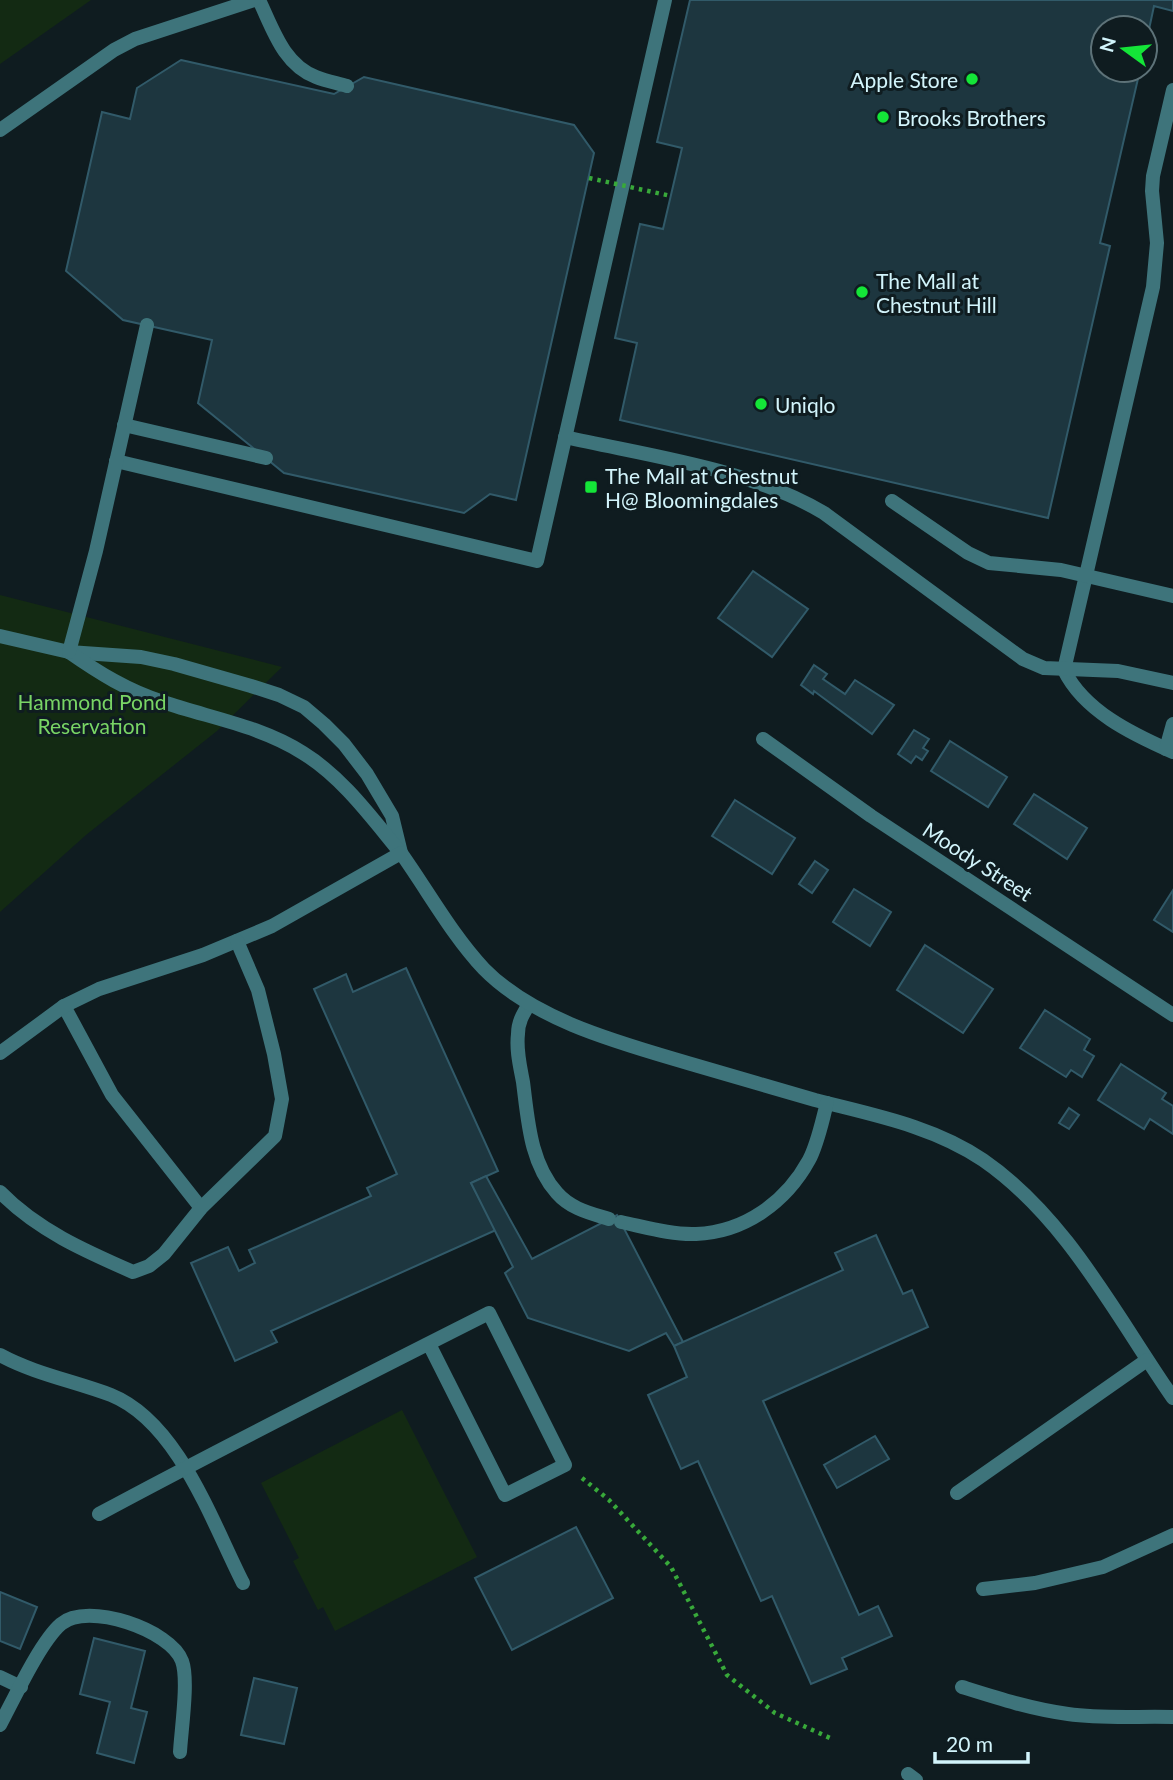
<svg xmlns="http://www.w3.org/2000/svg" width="1173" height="1780" font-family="Lato,sans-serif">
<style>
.green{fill:#132a13}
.building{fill:#1d363f;stroke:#315a69;stroke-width:2}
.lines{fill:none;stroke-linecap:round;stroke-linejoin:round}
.path{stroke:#38a93a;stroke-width:4.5;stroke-dasharray:3.5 5;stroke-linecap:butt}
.service{stroke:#3e747b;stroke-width:14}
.minor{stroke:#3e747b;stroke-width:14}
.path-bridge{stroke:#38a93a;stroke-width:4.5;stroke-dasharray:3.5 5;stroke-linecap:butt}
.poi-dot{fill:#14e538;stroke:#0f1c20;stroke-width:2.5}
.labels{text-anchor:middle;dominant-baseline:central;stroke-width:6;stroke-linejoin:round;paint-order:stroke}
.poi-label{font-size:21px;fill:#d2f4fb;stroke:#0f1c20;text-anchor:start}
.park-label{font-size:21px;fill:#79d565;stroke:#0f1c20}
.street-label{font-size:21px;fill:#d2f4fb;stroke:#0f1c20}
</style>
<rect width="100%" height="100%" fill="#0f1c20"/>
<g class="green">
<path d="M0,0H91L0,64Z"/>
<path d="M0,595L282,667L217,731L86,835L0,912Z"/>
<path d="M402,1410L477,1557L335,1631L323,1607L318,1610L293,1561L299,1558L261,1483Z"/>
</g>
<g class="building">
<path d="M690,0H1173V11L1154,6L1145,48V28H1103V70H1140L1100,243L1110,246L1048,518L620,420L637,343L615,338L640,224L663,229L682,148L657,142Z"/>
<path d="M181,60L334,94L364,77L574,125L594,153L516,500L490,494L464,513L284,473L198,403L212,340L123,320L66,271L102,112L130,119L137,88Z"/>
<path d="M753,571L808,609L772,657L718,618Z"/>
<path d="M814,665L827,674L823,679L845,694L855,680L894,705L872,734L814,691L813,694L801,685Z"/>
<path d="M914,730L929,739L923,748L928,751L922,760L916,756L911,763L898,754Z"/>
<path d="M950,741L1007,777L988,807L931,771Z"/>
<path d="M1034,794L1087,828L1067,859L1014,824Z"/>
<path d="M735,800L795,838L772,874L712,836Z"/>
<path d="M815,861L828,870L812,893L799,884Z"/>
<path d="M854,889L891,912L870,946L833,922Z"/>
<path d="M1173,890V932L1154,920Z"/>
<path d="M925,945L993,989L963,1033L897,990Z"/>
<path d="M406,968L498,1171L471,1183L496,1230L271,1331L277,1342L235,1361L191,1263L228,1247L239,1271L255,1263L249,1250L371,1196L367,1188L397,1174L314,989L346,974L353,992Z"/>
<path d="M1045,1010L1090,1039L1084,1050L1094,1056L1082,1077L1071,1070L1066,1077L1020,1048Z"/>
<path d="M1121,1064L1166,1093L1162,1099L1173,1106V1134L1150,1119L1144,1129L1098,1100Z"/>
<path d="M1069,1108L1079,1115L1069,1129L1059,1123Z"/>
<path d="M486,1176L532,1259L617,1215L683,1342L674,1346L666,1333L629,1351L528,1318L505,1273L513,1267L471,1183Z"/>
<path d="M876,1235L903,1294L912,1290L928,1327L763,1401L859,1615L878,1606L892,1636L842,1658L847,1669L811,1684L772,1596L761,1601L698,1461L681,1469L648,1395L687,1377L674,1346L843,1270L835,1253Z"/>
<path d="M875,1436L889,1459L837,1488L824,1465Z"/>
<path d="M576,1527L613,1598L512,1650L475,1578Z"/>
<path d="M0,1592L37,1607L20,1649L0,1641Z"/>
<path d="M94,1638L145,1651L131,1708L147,1712L134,1763L97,1753L110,1702L80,1694Z"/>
<path d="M254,1678L297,1688L284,1744L241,1735Z"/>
</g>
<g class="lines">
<path class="path" d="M582,1478L609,1500L671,1567L727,1675L775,1713L830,1738"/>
<g class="service">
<path d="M259,0C273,29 283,64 316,77C326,81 337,83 347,86"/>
<path d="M1173,90L1153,176L1152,191L1157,243L1153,287L1064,670C1084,711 1132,734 1173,752"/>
<path d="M0,130L114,50L135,39L254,0"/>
<path d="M124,425L266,458"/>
<path d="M565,437C649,456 751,469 824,513L1023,659L1044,668L1118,671L1173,683"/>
<path d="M116,461L537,561L665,0"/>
<path d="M892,501L968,553L989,563L1061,570L1173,596"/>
<path d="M0,636L69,652L141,657L174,664L251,686L279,695L304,707L324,724L344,744L367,774L392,816L401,853"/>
<path d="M69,652C99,673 128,691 163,702C210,718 261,726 303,753C342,777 371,817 400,852"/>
<path d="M69,652L96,551L147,325"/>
<path d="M1166,749L1173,724"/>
<path d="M529,1004C523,1014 518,1022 518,1034C516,1050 520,1066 523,1082C528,1120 530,1163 557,1193C571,1209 590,1213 609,1219"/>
<path d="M64,1006L112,1095L201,1208"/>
<path d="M0,1053L64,1006L99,989L203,955L272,926L401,853C428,891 452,935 484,969C537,1023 628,1045 698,1066C737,1077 776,1089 815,1100C873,1115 933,1126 983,1160C1067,1218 1116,1316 1173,1398"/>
<path d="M0,1192C37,1230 85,1251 133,1272L149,1266L164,1254L201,1208L275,1136L282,1099L274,1054L258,990L237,941"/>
<path d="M621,1222C645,1227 672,1235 696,1234C745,1232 786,1202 809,1160C818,1143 822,1121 827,1103"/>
<path d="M0,1355C35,1374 74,1381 111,1395C178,1422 212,1522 243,1583"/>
<path d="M957,1493L1147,1360"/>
<path d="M99,1514C227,1445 358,1379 489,1313L565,1465L505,1495L429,1344"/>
<path d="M983,1589L1035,1583L1103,1567L1173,1535"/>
<path d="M0,1677L21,1687"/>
<path d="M962,1687C997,1698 1031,1709 1068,1714C1103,1719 1138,1716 1173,1717"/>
<path d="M0,1725C14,1699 40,1642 61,1624C87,1601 171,1630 182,1661C189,1680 181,1731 180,1752"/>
<path d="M908,1774L916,1780"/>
</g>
<path class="minor" d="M763,739L871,816L1173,1015"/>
<path class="path-bridge" d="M589,178L671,196"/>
</g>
<g class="poi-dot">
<circle cx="972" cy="79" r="7"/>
<circle cx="883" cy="117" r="7"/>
<circle cx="862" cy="292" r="7"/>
<circle cx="761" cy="404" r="7"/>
<rect x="584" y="480" width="14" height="14" rx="3.5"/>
</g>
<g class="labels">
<g class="poi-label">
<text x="958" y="79" text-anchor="end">Apple Store</text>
<text x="897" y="117">Brooks Brothers</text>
<text x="876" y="280">The Mall at<tspan x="876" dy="24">Chestnut Hill</tspan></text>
<text x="775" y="404">Uniqlo</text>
<text x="605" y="475">The Mall at Chestnut<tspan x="605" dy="24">H@ Bloomingdales</tspan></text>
</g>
<g class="park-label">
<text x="92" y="701">Hammond Pond<tspan x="92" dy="24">Reservation</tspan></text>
</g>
<g class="street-label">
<text transform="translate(978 861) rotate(33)">Moody Street</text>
</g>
</g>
<g transform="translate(1124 49) rotate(285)"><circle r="33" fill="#0f1c20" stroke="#5d7278" stroke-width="2"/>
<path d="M0-5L12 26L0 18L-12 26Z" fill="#14e538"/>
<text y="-10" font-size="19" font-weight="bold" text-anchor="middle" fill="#d2f4fb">N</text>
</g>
<path d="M935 1752v10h93v-10" fill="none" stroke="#d2f4fb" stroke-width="3.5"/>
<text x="946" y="1752" font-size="21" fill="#d2f4fb" stroke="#0f1c20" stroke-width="5" paint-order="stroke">20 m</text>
</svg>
